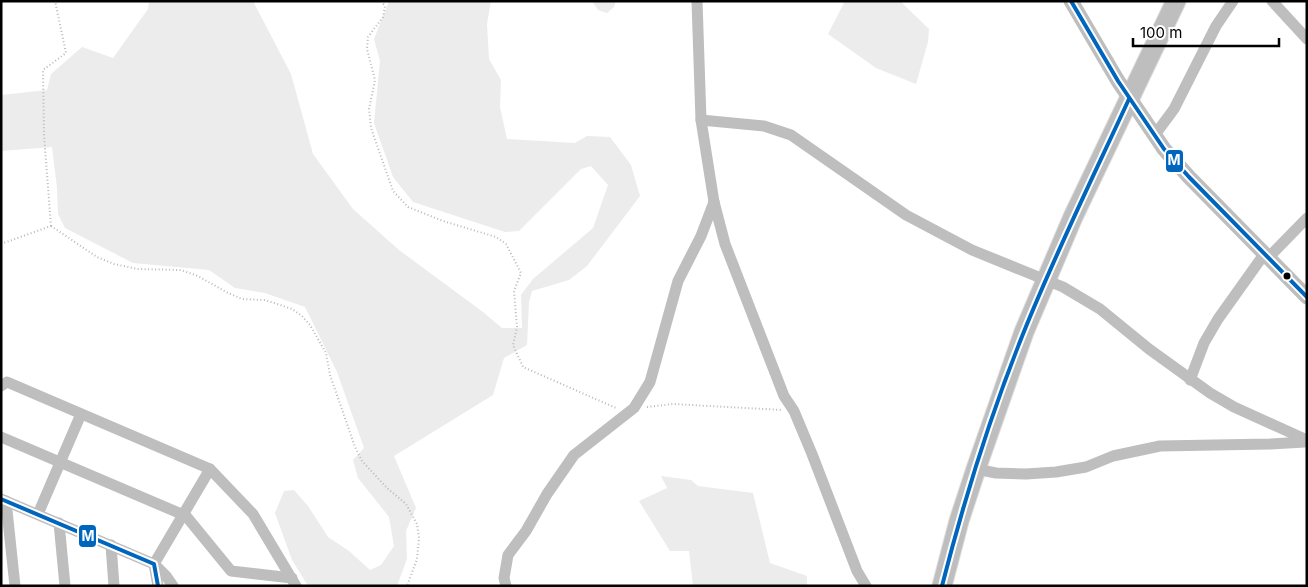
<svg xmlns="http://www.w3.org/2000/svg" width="1308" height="587" font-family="Inter,sans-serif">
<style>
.green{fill:#ececec}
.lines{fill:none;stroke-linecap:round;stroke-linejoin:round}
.primary-casing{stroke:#dbdbdb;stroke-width:21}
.path{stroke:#b9b9b9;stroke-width:2;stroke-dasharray:1 2.5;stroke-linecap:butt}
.minor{stroke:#bebebe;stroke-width:11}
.tertiary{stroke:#bebebe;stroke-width:15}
.primary{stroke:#bebebe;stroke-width:19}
.bus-1-casing{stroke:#fff;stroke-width:8}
.bus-1{stroke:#0065bd;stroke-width:4}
.bus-dot{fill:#000;stroke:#fff;stroke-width:2}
.line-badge{stroke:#fff;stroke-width:2}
.badge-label{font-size:14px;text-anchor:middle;font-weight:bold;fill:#fff}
</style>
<rect width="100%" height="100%" fill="#fff"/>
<g class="green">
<path d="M149,1H253L291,74L313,154L353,209L399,250L483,312L502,328H522L521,295L533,279L593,228L608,185L591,166L581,169L519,231L505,232L413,202L393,177L374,123L380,61L374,39L389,1H491L487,24L489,59L501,80L500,107L507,139L575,143L587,136L610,137L631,165L640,196L587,266L569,280L532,291L529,302L527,345L504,358L493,395L394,456L416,508L406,531L407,559L397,586H308L292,560L275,513L284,491L294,490L308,506L328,537L349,551L370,570L381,565L394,546L389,517L358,478L353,460L364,448L337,372L305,307L265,293L235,288L209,270L133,263L65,228L58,214L57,188L52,147L1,151V95L47,90L51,74L82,47L113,58L148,9Z"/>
<path d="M592,1H616L614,7L607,13L598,10Z"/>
<path d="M845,1H900L929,29L928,42L916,84L876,68L828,34Z"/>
<path d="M661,476L691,480L698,486L753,493L770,563L807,576V586H693L689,551H670L639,501L667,488Z"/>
</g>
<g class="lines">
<defs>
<path id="primary" d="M942,586L959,521L976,469L1024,332L1073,217L1176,1"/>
</defs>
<use href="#primary" class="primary-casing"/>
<g class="path">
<path d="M381,1L385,6L383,17L368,37L367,49L375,80L369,109L371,128L393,191L408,207L443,221L496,237L506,244L521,273L514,291L517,327L513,345L523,367L616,408"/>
<path d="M51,226L97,257L114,264L138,269L181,270L198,276L226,292L242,299L265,300L292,309L302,316L310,325L326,353L330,375L355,447L362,461L387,488L406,504L417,524L419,538L417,559L407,586"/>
<path d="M51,226L44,135L43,70L66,53L55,1"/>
<path d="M1,244L51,226"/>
<path d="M647,407L673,404L782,410"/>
</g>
<g class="minor">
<path d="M697,1L701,120L714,202L725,244L784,396L794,411L812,454L857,571L866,586"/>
<path d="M1272,1L1307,39"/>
<path d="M701,120L764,126L791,135L906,215L972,250L1063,287L1100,309L1149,349L1210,393L1234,407L1307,440"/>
<path d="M1154,136L1174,109L1216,26L1233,1"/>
<path d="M1269,257L1307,218"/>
<path d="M1190,380L1204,343L1218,319L1265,253"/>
<path d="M1,386L7,382L210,469L253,514L296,586"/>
<path d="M1,437L186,516L231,571L292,578"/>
<path d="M976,469L996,473L1026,474L1056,472L1086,467L1113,456L1160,446L1270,444L1305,442"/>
<path d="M1,499L154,564L158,586"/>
<path d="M6,501L15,586"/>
<path d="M38,514L81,414"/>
<path d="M59,523L65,586"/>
<path d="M111,545L114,586"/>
<path d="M173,586L166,576L154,564L210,469"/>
<path d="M506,586L504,578L508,555L526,531L547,494L574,455L634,408L650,382L678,281L701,236L714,202"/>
</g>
<path class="tertiary" d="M1071,1L1118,81L1164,149L1189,177L1307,297"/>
<use href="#primary" class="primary"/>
<defs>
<g id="bus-1">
<path d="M1071,1L1118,81L1164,149L1189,177L1307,297"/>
<path d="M1,499L154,564L158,586"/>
<path d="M942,586C964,500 990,416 1023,334C1055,254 1093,177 1129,99"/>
</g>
</defs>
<use href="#bus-1" class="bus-1-casing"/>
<use href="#bus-1" class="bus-1"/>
</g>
<circle class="bus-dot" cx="1287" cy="276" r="4.5"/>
<g class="line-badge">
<rect x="1165" y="149" width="19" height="24" rx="5" fill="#0065bd"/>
<rect x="78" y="524" width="19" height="24" rx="5" fill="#0065bd"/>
</g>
<g class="badge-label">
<text x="1174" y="165">M</text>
<text x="88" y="541">M</text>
</g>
<rect width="1308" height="587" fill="none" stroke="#000000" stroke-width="5"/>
<path d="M1133 38v8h146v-8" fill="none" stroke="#000000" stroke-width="2.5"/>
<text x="1140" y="38" font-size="15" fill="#000000" stroke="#ffffff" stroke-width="4" paint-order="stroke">100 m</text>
</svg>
